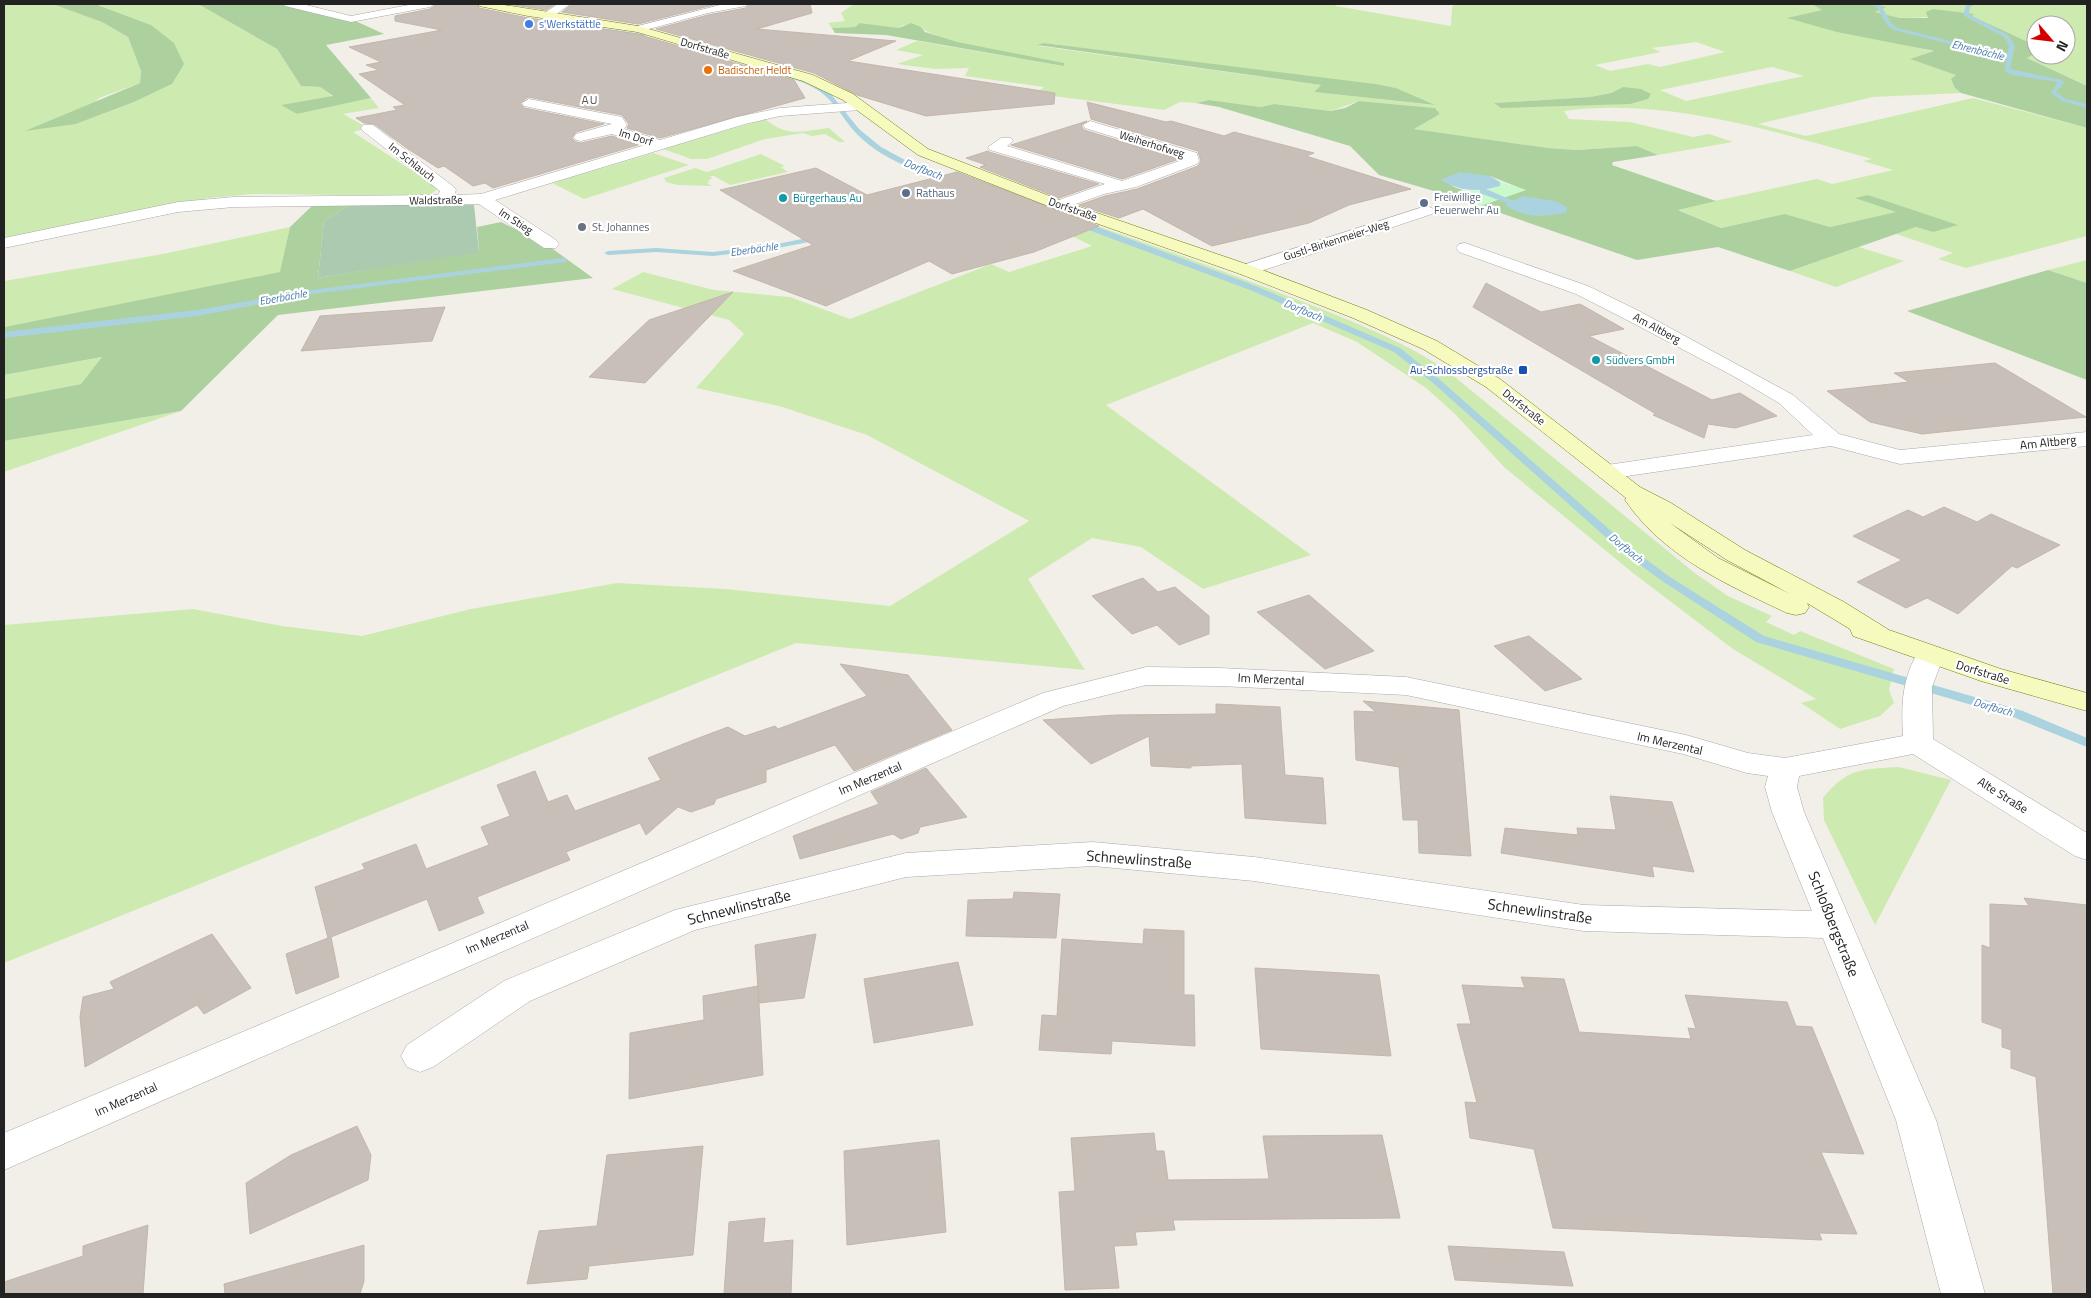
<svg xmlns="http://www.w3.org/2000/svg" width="2091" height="1298" font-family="'Titillium Web',sans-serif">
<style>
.grass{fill:#cdebb0;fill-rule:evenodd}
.forest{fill:#add19e}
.cemetery{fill:#aacbaf}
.park{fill:#c8facc}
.water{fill:#aad3df}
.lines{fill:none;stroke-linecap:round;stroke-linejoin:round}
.stream{fill:#aad3df;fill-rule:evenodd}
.building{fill:#c7bfb8;stroke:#c4b6ab}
.street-casing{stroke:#a9a9a9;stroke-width:1}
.secondary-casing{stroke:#707d05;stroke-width:1}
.street{fill:#fff;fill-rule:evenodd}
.secondary{fill:#f7fabf;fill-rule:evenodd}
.shop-dot{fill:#3f7fe0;stroke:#fff;stroke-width:2}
.food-dot{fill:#e8710a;stroke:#fff;stroke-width:2}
.service-dot{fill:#5c6f8a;stroke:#fff;stroke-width:2}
.culture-dot{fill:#0f9aa8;stroke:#fff;stroke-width:2}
.worship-dot{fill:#6b7280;stroke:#fff;stroke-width:2}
.transit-dot{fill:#1a4fb4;stroke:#fff;stroke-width:2}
.labels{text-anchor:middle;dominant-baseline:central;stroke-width:4.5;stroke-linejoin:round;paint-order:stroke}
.far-shop-label{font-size:11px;fill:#366cbe;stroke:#fff;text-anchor:start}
.far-street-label{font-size:11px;fill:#222;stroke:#fff}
.far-water-label{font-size:11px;font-style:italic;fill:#4a7aab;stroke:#fff}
.far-food-label{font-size:11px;fill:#c56008;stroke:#fff;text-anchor:start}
.far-service-label{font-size:11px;fill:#4e5e75;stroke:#fff;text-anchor:start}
.far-culture-label{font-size:11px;fill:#0d838f;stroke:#fff;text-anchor:start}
.far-worship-label{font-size:11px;fill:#5b616d;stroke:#fff;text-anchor:start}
.far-transit-label{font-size:11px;fill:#164399;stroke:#fff;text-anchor:end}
.far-quarter-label{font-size:12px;letter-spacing:1px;fill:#555;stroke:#fff}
.street-label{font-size:12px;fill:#222;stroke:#fff}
.near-street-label{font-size:15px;fill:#222;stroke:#fff}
</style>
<rect width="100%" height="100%" fill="#f2efe9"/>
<g class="grass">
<path d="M4,4H52L102,22L128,37L141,71L140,83L99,98L76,124L134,102L172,84L151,25L95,4H198L277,49L301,86L320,87L333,97L282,105L297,114L371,98L379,108L343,114L368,128L353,132L439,188L428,196L253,194L209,198L4,238Z"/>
<path d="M854,4H1335L1336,6L1451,26L1452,7L1455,4H1812L1823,10L1789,18L1935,52L1911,59L1957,75L1955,88L1961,93L1873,97L1758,124L1806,136L1973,98L2087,128V236L1966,268L1938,259L1953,253L1896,234L1916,227L1933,232L1897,212L1830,227L1785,214L1721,228L1677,209L1817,179L1832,184L1893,170L1863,161L1872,159C1775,131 1665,97 1564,111L1569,119L1630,122L1693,137L1709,134L1733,142L1658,155L1637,146L1577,150L1548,148L1413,129L1440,114L1435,108L1359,101L1331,111L1274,104L1261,107L1209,100L1196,103L1180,102L1164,110L1036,94L1044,87L965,76L969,68L935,69L897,64L923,55L896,50L917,41L1064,66C1037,60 935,43 921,27L903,25L899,28L860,23L855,27L832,28L828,23L845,21L841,13ZM1696,42L1725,52L1660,67L1648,64L1610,71L1595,65L1661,52L1652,48ZM1044,43L1396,88L1433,105L1314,92L1321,85L1039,46ZM1772,67L1804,76L1686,101L1660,90ZM1623,87L1630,104L1495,103L1590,97L1611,93Z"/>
<path d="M1873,4H2087V86L2027,58L2028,42L1972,16L1900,18L1874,12L1885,7ZM2036,25H2066V55H2036Z"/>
<path d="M765,119C788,138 801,131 829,128L845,142H839L825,134L812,136L803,133L765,139L707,159H691L663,149Z"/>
<path d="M653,153L689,165L584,199L552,183Z"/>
<path d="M761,154L785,166L781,167L788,172L730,185L714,176H710L712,178L708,181L710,182L707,183L712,186H710L678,185L666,182L664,178L695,168L707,172Z"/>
<path d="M1012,196C1101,227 1191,258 1280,293C1337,315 1394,336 1445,369L1696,574L1728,596L1772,616L1766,622L1794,635L1800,631L1894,669L1889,690L1894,703L1880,716L1840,729L1801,703L1816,699L1733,649L1633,573L1504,467L1455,414L1426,388L1357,342L1313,323L1106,405L1311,555L1203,589L1141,547L1092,538L1028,579L1085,670L796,643L4,963V625L193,609L282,626L362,636L471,609L617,583L725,589L890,606L1029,521L867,435L779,406L696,388L744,334L729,320L612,289L643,272L714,290L790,297L850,319L991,264L1009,272L1092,246L1042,221Z"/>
<path d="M290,227L281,272L4,327V281L163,254Z"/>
<path d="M1859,247L1904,261L1836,287L1790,271Z"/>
<path d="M2087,260V283L2048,270Z"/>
<path d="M103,357L81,384L4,399V375Z"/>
<path d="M181,411L4,472V441Z"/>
<path d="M1899,767L1951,780L1875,925L1824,820L1823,798C1847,768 1862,769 1899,767Z"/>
</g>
<g class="forest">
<path d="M52,4H95L151,25L174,43L184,64L172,84L134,102L76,124L25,131L140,83L141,71L128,37L102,22Z"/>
<path d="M198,4H289L351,19L384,34L326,45L371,98L297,114L281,105L333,96L320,87L301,86L277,49Z"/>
<path d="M1812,4H1873L1886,7L1875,12L1900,18H1928L1926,12L1933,9L1974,14L1972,16L2028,42L2036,53L2027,58L2087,86V128L1961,93L1955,88L1951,79L1956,75L1910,59L1934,51L1837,32L1787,18L1822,10Z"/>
<path d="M860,23L899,28L911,23L921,27L925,32L957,42L1064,63V66L886,35L835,33L832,28L855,27Z"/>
<path d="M1044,43L1375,84L1396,88L1435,105L1314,92L1321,85L1037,45Z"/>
<path d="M1623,87L1641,89L1651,94L1648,99L1630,104L1501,108L1494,103L1590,97L1611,93Z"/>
<path d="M1209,100L1261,107L1274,104L1331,111L1345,108L1359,101L1435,108L1440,114L1414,129L1548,148L1577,150L1637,146L1658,155L1613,162L1612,165L1716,201L1678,210L1721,228L1785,214L1830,227L1896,212L1855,198L1868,195L1958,225L1933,232L1916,227L1790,271L1718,247L1637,260L1480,206L1525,190L1490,176L1442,179L1454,187L1463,190L1451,196L1379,175L1350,146L1219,107L1196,103Z"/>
<path d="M313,205H350L324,221L318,278L479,251L477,227L501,222L546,244L593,278L278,315L181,411L4,441V399L81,384L102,357L4,375V327L280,272L290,227Z"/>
<path d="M2048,270L2087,283V380L1907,311Z"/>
</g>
<path class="cemetery" d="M350,205H474L479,252L318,278L324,221Z"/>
<path class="park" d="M1500,182L1526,190L1480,206L1451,196L1463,190L1483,191L1500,186Z"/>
<g class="water">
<path d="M1460,172L1490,176L1500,182V186C1478,192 1461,192 1441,180Z"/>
<path d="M1523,196L1555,201L1567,207V212C1543,218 1526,218 1505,205Z"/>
</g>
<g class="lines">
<g class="stream">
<path d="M1869,4L1881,5L1891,23L1898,28L2007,55L2009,45L2004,37L1963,15L1966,5L1976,4L1970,7L1969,14L2008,35L2015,45L2010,69L2062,80L2064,83L2056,92L2066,99L2087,104V108L2062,101L2051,93L2058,82L2012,75L2005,71L2006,58L1894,30L1887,25L1877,7Z"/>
<path d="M557,22L643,34L646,36L643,38L559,25Z"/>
<path d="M748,65L793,76L817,85L830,93L859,129L881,147L905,160L959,181L955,183C920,173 879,159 854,131C842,117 834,101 819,91C798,77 770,74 746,68Z"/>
<path d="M1480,189H1486L1516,202L1509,204L1480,193Z"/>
<path d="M1075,221H1081L1256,286L1400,348L1439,379L1628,546L1670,577L1764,636L2023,711L2087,738V747L2013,717L1756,642L1662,581L1620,550L1433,383L1394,352L1250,290L1075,225Z"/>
<path d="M822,235L826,237L825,239L772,249L713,256L656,252L608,255L604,253L608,251L656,248L713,252L772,245Z"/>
<path d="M563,258H566V262L312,294L197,316L4,338V332L197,310L312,290Z"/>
</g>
</g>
<g class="building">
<path d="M437,4H476L479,8L528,18L637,34L794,80L805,98L660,138L627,128L629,124L622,115L528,97L520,103L524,108L604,124L576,132L572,138L576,142L581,143L612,136L638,145L493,188L485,183L473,186L444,166L438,168L408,149L374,124L364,123L356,118L397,110L393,107L405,105L359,74L379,70L366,65L381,62L349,47L442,30L395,21V16L430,9Z"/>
<path d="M508,4H555L546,10Z"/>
<path d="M572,4H717L638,24L562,12Z"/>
<path d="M749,4H810L812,13L757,29L896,41L848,61L1055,93L1054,104L926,116L857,95L814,73L656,29L708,15L746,8Z"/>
<path d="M1087,102L1166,122L1171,121L1224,136L1234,132L1314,153L1306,156L1411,189L1349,205L1309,223L1212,246L1143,209L1119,218L1079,205L1105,196L1137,189L1198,166L1201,161L1198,151L1091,119Z"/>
<path d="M1087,121L1081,125L1084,130L1179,159L1122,179L1011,145Z"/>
<path d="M988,151L989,152L1099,184L1059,198L980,167L986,165L966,158Z"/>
<path d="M816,168L867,195L957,172L1099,226L1034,252L952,274L929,261L826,306L733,271L813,245L720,190Z"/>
<path d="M1486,283L1541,312L1580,304L1624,329L1589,336L1712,400L1740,393L1777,416L1735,428L1708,424L1704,438L1653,415L1656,414L1473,307Z"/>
<path d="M733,292L645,383L589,377L649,320Z"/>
<path d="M445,307L432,341L301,351L320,316Z"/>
<path d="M1995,363L2086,417L1922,434L1870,422L1827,391L1909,382L1894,373Z"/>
<path d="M1944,507L1977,522L1991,514L2060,545L2017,568L2012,566L1958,614L1927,598L1906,608L1857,582L1902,560L1853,536L1908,510L1923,517Z"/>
<path d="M1143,578L1158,592L1175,587L1209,616V634L1179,645L1157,625L1132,634L1092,596Z"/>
<path d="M1309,595L1374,651L1325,669L1257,612Z"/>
<path d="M1529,636L1582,679L1545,691L1494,646Z"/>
<path d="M840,664L908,675L952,730L854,771L835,745L766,770V782L716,799L714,804L691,812L678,807L646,835L640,823L566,852L570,860L477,897L484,913L439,931L427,899L331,937L339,977L296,994L286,954L328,938L315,887L365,869L362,864L416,844L426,869L489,845L481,827L510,816L497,785L535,771L548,802L567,795L575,811L661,780L648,758L696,739L728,727L745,736L775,726L778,729L867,696Z"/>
<path d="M1363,701L1459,710L1471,856L1419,853L1418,820H1403L1399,767L1356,760L1354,711L1376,712Z"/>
<path d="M1216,704L1280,707L1285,775L1323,778L1326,824L1245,818L1242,764L1191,766V768L1151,766L1149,736L1091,764L1043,720L1116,715L1216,714Z"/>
<path d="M926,768L967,817L920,827L918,833L901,839L893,834L800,859L793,836L879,804L871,792Z"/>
<path d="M1610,796L1672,802L1694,872L1652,866L1654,877L1501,853L1505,828L1578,835L1577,828L1616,830Z"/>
<path d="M1014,892L1060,894L1056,938L966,936L968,900L1013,899Z"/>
<path d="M2024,898L2087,905V1294H2053L2036,1077L2011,1068V1050L2002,1047V1029L1982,1022V945L1990,948V904L2029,906Z"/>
<path d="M1144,929L1184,931V995H1194L1195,1046L1112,1041L1111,1054L1039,1050L1042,1015L1057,1016L1062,939L1143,944Z"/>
<path d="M212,934L251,988L204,1014L197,1005L85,1067L80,1017L83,997L114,989L110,982Z"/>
<path d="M816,934L804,998L759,1003L755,945Z"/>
<path d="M958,962L973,1025L874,1043L864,979Z"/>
<path d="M1255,968L1379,975L1391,1056L1261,1049Z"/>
<path d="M1521,977L1564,979L1579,1032L1691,1039L1688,1028L1696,1029L1685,995L1787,1002L1796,1026L1812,1027L1864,1154L1821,1152L1857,1234L1819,1233L1822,1240L1553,1228L1534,1149L1470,1138L1465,1102L1477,1103L1457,1024H1471L1462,985L1525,988Z"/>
<path d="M758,986L763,1075L629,1099L630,1033L704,1020L703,996Z"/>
<path d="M357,1126L371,1155L368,1180L250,1234L246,1183L291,1155Z"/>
<path d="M1154,1133L1156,1151H1164L1168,1180L1269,1179L1263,1136L1382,1135L1400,1218L1173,1220L1175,1230L1135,1232L1137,1245L1114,1246L1119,1288L1065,1290L1059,1192L1075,1191L1071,1138Z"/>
<path d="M939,1140L946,1232L847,1245L844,1151Z"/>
<path d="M703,1146L693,1255L589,1266L587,1279L527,1284L539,1231L597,1226L607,1155Z"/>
<path d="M765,1218L763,1243L793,1240L791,1294H724L729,1222Z"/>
<path d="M148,1225L143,1294H4V1282L83,1256V1246Z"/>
<path d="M364,1245V1281L360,1294H225L224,1284Z"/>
<path d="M1448,1246L1564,1252L1573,1286L1455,1280Z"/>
</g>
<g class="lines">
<defs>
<g id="street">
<path d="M284,4H302L351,16L414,4H435L430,7L351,22L285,6Z"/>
<path d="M558,4H570L551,18H543V14Z"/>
<path d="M724,4H747L746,6L708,13L638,32L632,29L634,27Z"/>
<path d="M529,99L622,117L627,125L624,129L660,140L737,117L780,108L860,102L867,106L860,110L780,116L745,124L495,200L556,240L559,244L556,248H544L479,204L234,207L178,212L4,248V238L178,202L234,197L438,195L440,191L363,131L361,128L363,125H373L454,187L456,190L454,195L481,194L645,145L612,134L581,141L576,140L574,137L576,134L612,124L524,106L522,103Z"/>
<path d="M1090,121L1197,153L1199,161L1197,164L1136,187L1104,194L1059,210L1053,208L1051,205L1053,202L1105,184L990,150L988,147L1001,138H1011L1013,141L1007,146L1122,181L1185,159L1085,128L1083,125Z"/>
<path d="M1426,206L1432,208L1434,211L1432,214L1252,274H1240L1237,270L1240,266Z"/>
<path d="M1465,243L1588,286L1639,311L1793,395L1839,434L1900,450L2087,432V446L1900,464L1831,446L1607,479L1599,477L1596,472L1599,467L1607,465L1813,435L1779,403L1735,377L1625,319L1576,294L1459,252L1456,248L1459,244Z"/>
<path d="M1930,647L1940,649L1944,655L1932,687L1933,739L2087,833V860L2075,856L1913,754L1799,776L1797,787L1804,812L1936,1120L1985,1294H1941L1896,1120L1823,938L1584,931L1254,881L1093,866L906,877L695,930L530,1001L433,1067L420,1072L407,1067L401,1056L407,1045L504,981L675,910L906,853L1093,842L1254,857L1584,905L1812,911L1772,812L1765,787L1768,776L1747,773L1683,754L1406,695L1220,686L1146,685L1063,706L4,1170V1133L1043,693L1146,667L1220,668L1406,677L1686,735L1748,753L1785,758L1903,736C1901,705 1902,676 1920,649Z"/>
</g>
<path id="secondary" d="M478,4H498L638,26L813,75L853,94L928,149L1065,202L1252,266L1367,310L1437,341L1500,379L1640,487L1671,503L1745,550L1844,602L1889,630L2001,669L2087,693V711L1981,681L1853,636L1850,629L1807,603L1809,607L1805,613L1796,615L1787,613C1726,584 1664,557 1625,500L1626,498L1486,387L1423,349L1353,318L1240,274L1053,208L918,155L843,100L803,81L637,32L528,16L479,6ZM1670,523L1727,560L1790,594L1718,558Z"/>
</defs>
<use href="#street" class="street-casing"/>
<use href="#secondary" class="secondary-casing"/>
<use href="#street" class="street"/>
<use href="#secondary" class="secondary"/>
</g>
<circle class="shop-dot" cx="529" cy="24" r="5"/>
<circle class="food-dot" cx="708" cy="70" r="5"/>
<g class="service-dot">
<circle cx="906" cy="193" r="5"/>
<circle cx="1424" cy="203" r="5"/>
</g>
<g class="culture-dot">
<circle cx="783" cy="198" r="5"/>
<circle cx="1596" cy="360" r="5"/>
</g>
<circle class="worship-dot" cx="582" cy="227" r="5"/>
<rect class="transit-dot" x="1518" y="365" width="10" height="10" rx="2.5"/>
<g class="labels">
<g class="far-shop-label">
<text x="539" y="24">s'Werkstättle</text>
</g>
<g class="far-street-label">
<text transform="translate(705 48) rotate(16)">Dorfstraße</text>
<text transform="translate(636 137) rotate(17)">Im Dorf</text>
<text transform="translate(1152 144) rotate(17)">Weiherhofweg</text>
<text transform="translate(412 162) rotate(38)">Im Schlauch</text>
<text transform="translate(436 200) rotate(-1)">Waldstraße</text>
<text transform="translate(1073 209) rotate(19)">Dorfstraße</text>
<text transform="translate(516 221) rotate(33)">Im Stieg</text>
<text transform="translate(1336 240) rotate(-18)">Gustl-Birkenmeier-Weg</text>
<text transform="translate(1657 328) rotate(28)">Am Altberg</text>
<text transform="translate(1524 407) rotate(38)">Dorfstraße</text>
</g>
<g class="far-water-label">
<text transform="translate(1978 50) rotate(14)">Ehrenbächle</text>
<text transform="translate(923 169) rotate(21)">Dorfbach</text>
<text transform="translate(754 249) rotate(-8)">Eberbächle</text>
<text transform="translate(283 297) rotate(-10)">Eberbächle</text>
<text transform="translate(1303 310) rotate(23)">Dorfbach</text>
<text transform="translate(1626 548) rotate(39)">Dorfbach</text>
<text transform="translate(1993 707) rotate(16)">Dorfbach</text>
</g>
<g class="far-food-label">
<text x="718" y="70">Badischer Heldt</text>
</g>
<g class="far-service-label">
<text x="916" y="193">Rathaus</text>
<text x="1434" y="197">Freiwillige<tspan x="1434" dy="13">Feuerwehr Au</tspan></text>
</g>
<g class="far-culture-label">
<text x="793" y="198">Bürgerhaus Au</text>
<text x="1606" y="360">Südvers GmbH</text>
</g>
<g class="far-worship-label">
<text x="592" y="227">St. Johannes</text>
</g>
<g class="far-transit-label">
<text x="1513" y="370">Au-Schlossbergstraße</text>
</g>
<g class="far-quarter-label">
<text x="590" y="99">AU</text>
</g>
<g class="street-label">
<text transform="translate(2048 442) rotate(-6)">Am Altberg</text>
<text transform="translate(1983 672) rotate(17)">Dorfstraße</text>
<text transform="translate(1271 679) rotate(3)">Im Merzental</text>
<text transform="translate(1670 743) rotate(13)">Im Merzental</text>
<text transform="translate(870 778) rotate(-23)">Im Merzental</text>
<text transform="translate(2003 795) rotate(32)">Alte Straße</text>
<text transform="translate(497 937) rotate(-23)">Im Merzental</text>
<text transform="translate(126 1099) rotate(-24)">Im Merzental</text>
</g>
<g class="near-street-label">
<text transform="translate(1139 859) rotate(4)">Schnewlinstraße</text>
<text transform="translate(739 907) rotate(-14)">Schnewlinstraße</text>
<text transform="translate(1540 911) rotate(8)">Schnewlinstraße</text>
<text transform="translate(1834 924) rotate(68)">Schloßbergstraße</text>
</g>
</g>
<rect width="2091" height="1298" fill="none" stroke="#222222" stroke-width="10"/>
<g transform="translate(2051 40) rotate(118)"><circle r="24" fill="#ffffff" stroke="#a7a7a7"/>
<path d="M0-4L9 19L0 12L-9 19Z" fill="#d40000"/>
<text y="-8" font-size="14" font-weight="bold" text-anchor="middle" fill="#222222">N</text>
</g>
</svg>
